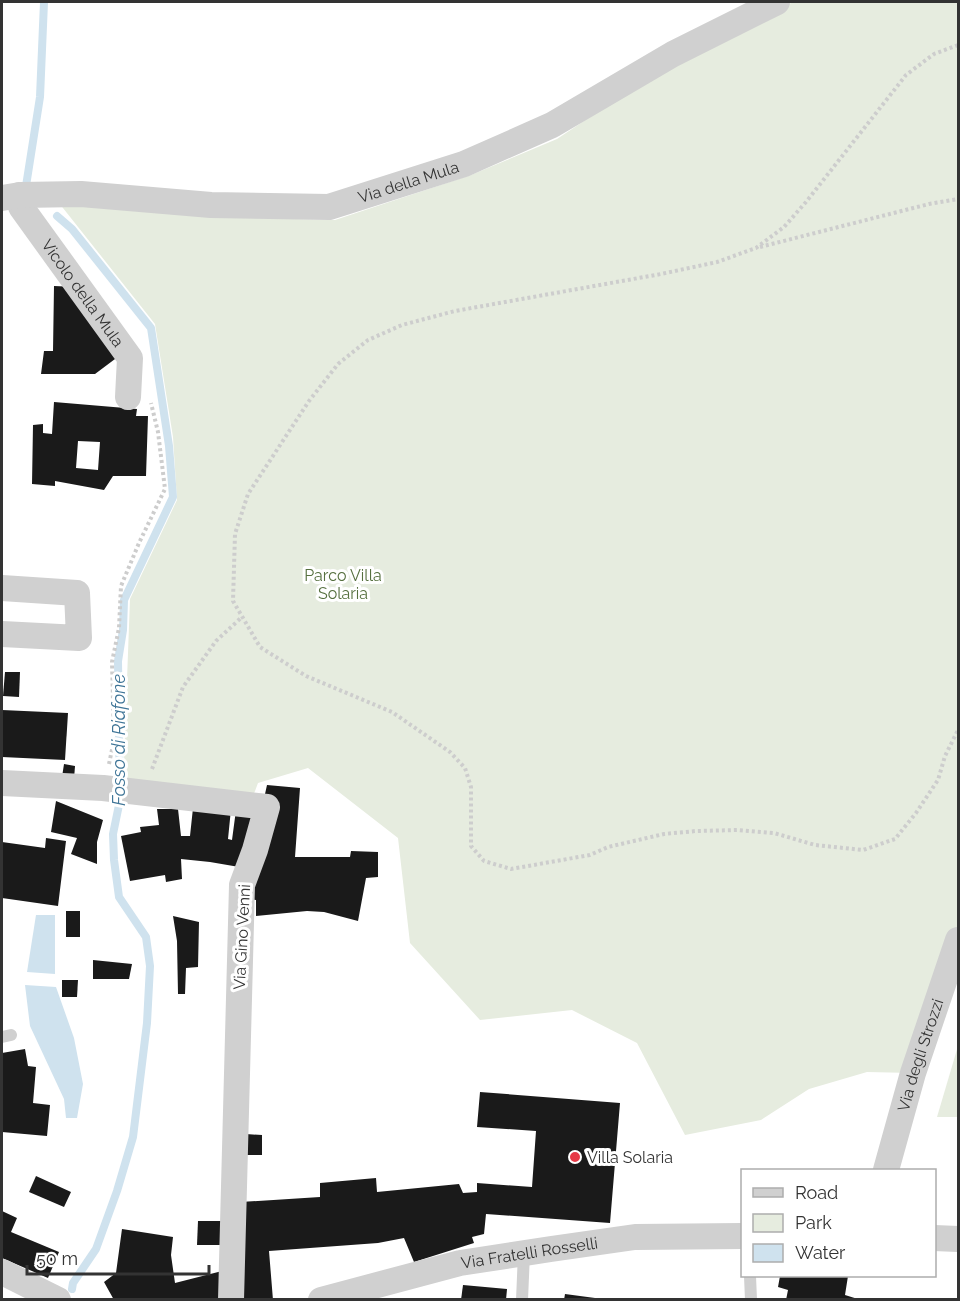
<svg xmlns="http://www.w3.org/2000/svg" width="960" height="1301" font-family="Raleway,sans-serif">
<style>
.green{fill:#e6ecdf}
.water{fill:#cfe2ee}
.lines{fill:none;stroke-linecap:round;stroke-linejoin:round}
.stream{stroke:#cfe2ee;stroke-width:8}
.building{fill:#1a1a1a;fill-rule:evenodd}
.path{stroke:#cdcdcd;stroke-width:4;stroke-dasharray:3 3;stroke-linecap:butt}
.lane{stroke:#d0d0d0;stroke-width:12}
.street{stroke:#d0d0d0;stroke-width:26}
.poi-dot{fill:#e63946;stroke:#fff;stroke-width:2}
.labels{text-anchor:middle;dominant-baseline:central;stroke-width:6;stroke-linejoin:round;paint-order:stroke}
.street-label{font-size:16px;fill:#333;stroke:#fff}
.park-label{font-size:16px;fill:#56703f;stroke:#fff}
.poi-label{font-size:16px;fill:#333;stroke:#fff;text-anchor:start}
.water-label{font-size:18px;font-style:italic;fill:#3f7597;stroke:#fff}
</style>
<rect width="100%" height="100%" fill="#fff"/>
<g class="green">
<path d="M793,2H958V940L913,1073L867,1072L809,1089L761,1120L685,1135L637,1043L572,1010L480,1020L410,943L398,838L308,768L258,783L252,799L123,788L130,599L177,500L173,437L155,324L59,203L215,217L335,220L471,175L557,139L671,63Z"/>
<path d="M958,1046V1117H937Z"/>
</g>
<g class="water">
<path d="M36,915H55V974L27,972Z"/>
<path d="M25,985L56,987L74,1038L83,1084L77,1118H66L64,1099L30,1026Z"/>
</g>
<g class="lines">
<g class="stream">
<path d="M26,186L40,97L44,2"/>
<path d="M57,216L72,229L151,328L169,446L173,497L124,600L123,630L118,661L120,800L113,834L114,860L119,897L146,937L150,966L147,1023L133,1137L117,1191L96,1249L73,1283L72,1289"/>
</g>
</g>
<g class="building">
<path d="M54,286L77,287L119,356L95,374H41L44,351H53Z"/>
<path d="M54,402L137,409L136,416H148L146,476H113L104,490L55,481V486L32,484L33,425L43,424V433L52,434ZM78,441L100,442L98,470L76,468Z"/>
<path d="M5,672H20L19,697L3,696Z"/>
<path d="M2,710L68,713L65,760L2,757Z"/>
<path d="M64,764L75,766L74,779L62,777Z"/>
<path d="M267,785L300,788L295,857H350L351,851L378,852V877L366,878L358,921L324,912L307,911L256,916V900L242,898Z"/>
<path d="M56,801L103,820L97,842V864L71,854L77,838L51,832Z"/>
<path d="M193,808L231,809L228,839L232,840L236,810L261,813L245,868L210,862L181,859L182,879L166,882L165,875L130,881L121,836L141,832L140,827L159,825L157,809H178L181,836H190Z"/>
<path d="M46,838L66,841L58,906L2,898V842L45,848Z"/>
<rect x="66" y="911" width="14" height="26"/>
<path d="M173,916L199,922L198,967L186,968L185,994H178L177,941Z"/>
<path d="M93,960L132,964L129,979H93Z"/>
<path d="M62,980H78L77,997H62Z"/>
<path d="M25,1049L28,1066L36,1067L33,1103L50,1105L47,1136L2,1132V1053Z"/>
<path d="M480,1092L620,1103L610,1223L486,1214L484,1234L472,1237L474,1243L414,1262L404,1238L378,1243L269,1251L273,1300H235L240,1202L320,1197V1183L376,1178L377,1192L459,1184L463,1193L477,1192V1183L532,1187L536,1131L477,1127Z"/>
<path d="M246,1134L262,1135V1155H246Z"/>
<path d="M36,1176L71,1192L64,1207L29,1192Z"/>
<path d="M2,1211L17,1218L11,1232L59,1252L48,1278L2,1258Z"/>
<path d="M198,1221H227V1245H197Z"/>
<path d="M122,1229L173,1237L171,1255L175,1283L226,1270L227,1300H114L104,1282L116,1273Z"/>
<path d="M780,1276H848L845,1295L861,1300H786L788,1290L778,1287Z"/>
<path d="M463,1285L507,1289L506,1300H461Z"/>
<path d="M565,1294L595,1298V1300H564Z"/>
</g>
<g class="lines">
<g class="path">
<path d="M958,45L934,54L906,75L806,202L784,227L756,248L717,262L661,274L455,311L402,325L368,340L338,364L309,401L248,494L235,534L233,601L260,647L306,676L392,712L450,752L465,768L471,787V846L484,861L511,869L590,855L608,847L664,834L696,831L738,830L774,833L815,845L863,850L895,839L916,813L938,780L945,756L958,730"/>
<path d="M760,247L929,204L958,199"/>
<path d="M109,764L114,740L112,662L119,628L121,586L139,543L165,489L158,432L151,403"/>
<path d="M152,769L183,687L216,641L242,617"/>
</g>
<g class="lane">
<path d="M2,1037L11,1035"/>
<path d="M750,1276L751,1300"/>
<path d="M522,1300L524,1253"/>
</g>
<g class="street">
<path id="s1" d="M20,195L21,207L130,358L128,397"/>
<path id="s2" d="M2,198L20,195L81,194L211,205L329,207L464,164L552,125L673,54L777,2"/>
<path d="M2,588L77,593L79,638L2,634"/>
<path d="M2,783L103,788L267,807L255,850L242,885L231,1300"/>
<path id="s3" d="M886,1170L913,1073L958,940"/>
<path d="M934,1238L958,1239"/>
<path d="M2,1272L58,1300"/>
<path id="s4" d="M321,1300L460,1263L551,1249L635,1237L742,1236"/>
</g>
</g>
<circle class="poi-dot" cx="575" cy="1157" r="6"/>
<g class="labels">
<g class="street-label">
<text stroke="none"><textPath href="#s2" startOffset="411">Via della Mula</textPath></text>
<text stroke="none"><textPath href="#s1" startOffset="118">Vicolo della Mula</textPath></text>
<text transform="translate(242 937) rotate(-87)">Via Gino Venni</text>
<text stroke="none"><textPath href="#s3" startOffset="120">Via degli Strozzi</textPath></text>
<text stroke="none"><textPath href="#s4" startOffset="214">Via Fratelli Rosselli</textPath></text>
</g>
<g class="park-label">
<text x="343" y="575">Parco Villa<tspan x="343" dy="18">Solaria</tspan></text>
</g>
<g class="poi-label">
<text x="587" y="1157">Villa Solaria</text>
</g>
<g class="water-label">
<text transform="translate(118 740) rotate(-90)">Fosso di Riafone</text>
</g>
</g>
<rect width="960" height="1301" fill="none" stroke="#333333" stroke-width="6"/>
<rect x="741" y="1169" width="195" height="108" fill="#ffffff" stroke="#adadad" stroke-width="1.5"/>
<rect x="753" y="1188" width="30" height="9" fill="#d0d0d0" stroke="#adadad" stroke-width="1.5"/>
<text x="795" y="1199" font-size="18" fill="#333333">Road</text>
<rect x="753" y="1214" width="30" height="18" fill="#e6ecdf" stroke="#adadad" stroke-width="1.5"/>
<text x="795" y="1229" font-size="18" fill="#333333">Park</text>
<rect x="753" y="1244" width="30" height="18" fill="#cfe2ee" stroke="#adadad" stroke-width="1.5"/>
<text x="795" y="1259" font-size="18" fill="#333333">Water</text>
<path d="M27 1265v9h182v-9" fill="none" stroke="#333333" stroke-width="3"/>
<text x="36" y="1265" font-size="18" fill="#333333" stroke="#ffffff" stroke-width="4.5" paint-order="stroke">50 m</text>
</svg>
